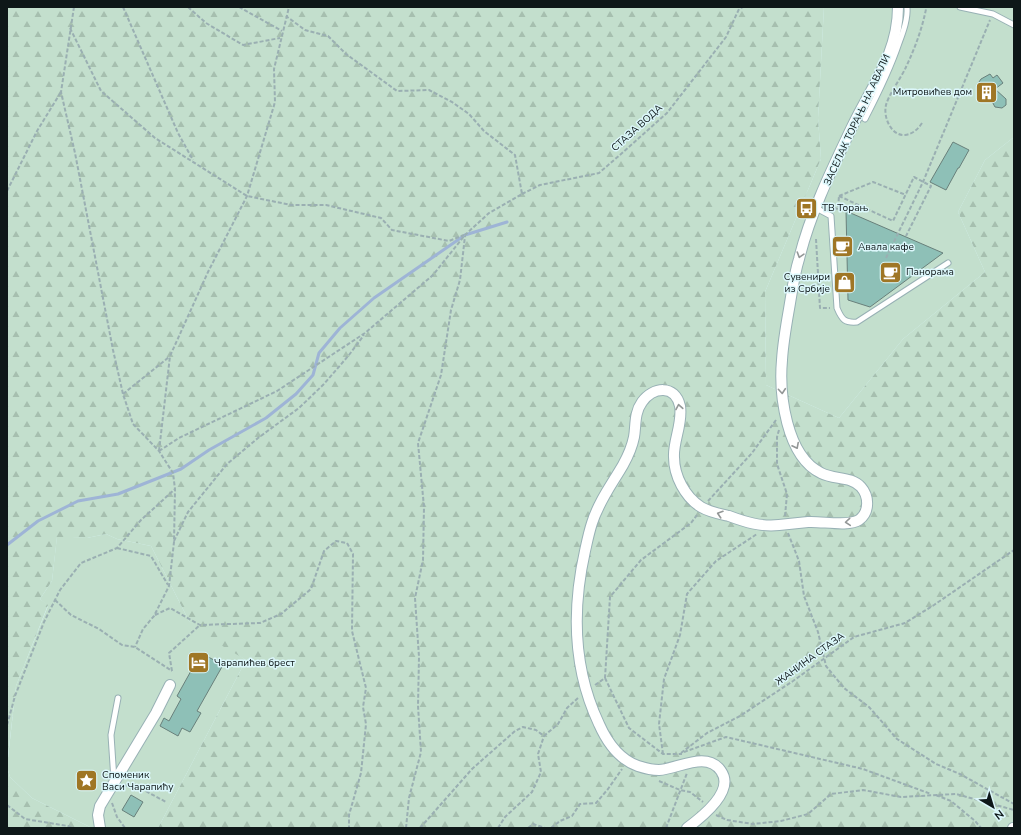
<svg xmlns="http://www.w3.org/2000/svg" width="1021" height="835" font-family="'Nunito Sans',sans-serif">
<style>
.green{fill:#c3dfcd}
.forest{fill:url(#forest-firs)}
.lines{fill:none;stroke-linecap:round;stroke-linejoin:round}
.stream{stroke:#9eb4d6;stroke-width:3}
.building{fill:#8ec0b7;stroke:#69807b}
.lane-casing{stroke:#98b1b5;stroke-width:7}
.street-casing{stroke:#98b1b5;stroke-width:12}
.path{stroke:#9aafb2;stroke-width:2;stroke-dasharray:4 2;stroke-linecap:butt}
.lane{stroke:#fff;stroke-width:5}
.street{stroke:#fff;stroke-width:10}
.oneway{stroke:#939797}
.labels{text-anchor:middle;dominant-baseline:central;stroke-width:3;stroke-linejoin:round;paint-order:stroke}
.poi-label{font-size:10px;fill:#0e1718;stroke:#dcf7fb;text-anchor:start}
.street-label{font-size:10px;fill:#0e1718;stroke:#dcf7fb}
</style>
<defs>
<pattern id="forest-firs" width="22" height="20" patternUnits="userSpaceOnUse"><rect width="22" height="20" fill="#c3dfcd"/><path d="M5 1l3.5 6h-7zM16 11l3.5 6h-7z" fill="#a6bfaf"/></pattern>
</defs>
<rect width="100%" height="100%" fill="#dcf7fb"/>
<g class="green">
<path d="M824,7H1014V137L985,160L958,212L985,272L903,339L839,418L766,385L765,292L821,159L818,118Z"/>
<path d="M106,534L117,539L151,546L189,621L246,660L158,828H92L32,798L10,777L7,767L16,686L48,606L40,599L52,581L57,536L87,538Z"/>
</g>
<g class="forest">
<path d="M7,7H824L818,118L821,159L765,292L766,385L839,418L903,339L985,272L958,212L985,160L1014,137V828H158L246,660L209,638L189,621L151,546L117,539L106,534L87,538L57,537L52,581L40,599L48,605L16,686L7,765Z"/>
<path d="M7,767L10,777L32,798L92,828H7Z"/>
</g>
<g class="lines">
<path class="stream" d="M7,545L38,521L78,501L118,494L181,469L209,450L266,418L296,394L313,375L319,353L340,328L374,298L465,235L507,222"/>
</g>
<g class="building">
<path d="M990,74L993,78L997,75L1003,83L995,89L1006,99V105L1002,108L995,107L988,94L983,98L977,90L982,86L979,82L981,79Z"/>
<path d="M953,142L969,150L959,168H958L946,190L930,182Z"/>
<path d="M846,211L943,253L870,307L848,300Z"/>
<path d="M201,653L223,665L197,711L201,713L190,732L182,728L178,736L160,726L164,718L169,721L181,699L177,696Z"/>
<path d="M131,795L143,802L134,817L122,810Z"/>
</g>
<g class="lines">
<defs>
<g id="lane">
<path d="M960,7L993,14L1014,25"/>
<path d="M865,119C878,94 890,70 899,43C903,32 908,19 907,7"/>
<path d="M816,208L831,216L837,308C842,320 845,323 857,322L948,263"/>
<path d="M114,780L111,735L118,698"/>
</g>
<g id="street">
<path d="M100,828L98,815L100,806L156,713L170,685"/>
<path d="M687,828C702,817 735,791 721,771C707,750 678,769 659,770C652,770 644,768 638,766C618,759 607,742 599,724C573,669 572,609 585,551C587,542 589,532 592,523C599,501 612,484 623,465C628,456 632,447 634,437C636,426 634,413 642,402C653,387 675,384 680,406C683,423 673,441 674,457C674,476 685,497 701,507C709,512 720,514 729,516C745,522 761,527 779,525C789,524 798,523 808,522C822,521 848,527 859,520C870,512 869,496 861,487C851,476 834,480 821,473C786,456 779,394 782,360C783,343 786,326 789,309C792,292 794,275 799,259C810,214 831,171 851,129C870,88 898,55 898,7"/>
<path d="M1013,828H1014"/>
</g>
</defs>
<use href="#lane" class="lane-casing"/>
<use href="#street" class="street-casing"/>
<g class="path">
<path d="M74,7L61,92L75,153L113,350L123,394L133,424L159,451L173,473L175,489L174,542L169,586L154,616L143,629L135,647"/>
<path d="M123,7L178,133L193,160"/>
<path d="M188,7L206,23L243,45L280,38"/>
<path d="M239,7L282,31"/>
<path d="M70,28L101,91L155,138L247,196L291,205H326L381,218L392,230L449,241L464,235"/>
<path d="M922,123C918,129 913,134 905,135C891,136 883,117 886,105C889,94 901,78 906,67C915,48 922,29 926,9L925,7"/>
<path d="M7,191L37,131L61,92"/>
<path d="M522,194L540,185L599,173L621,154L667,113L726,37L739,9L743,7"/>
<path d="M839,196L893,221L914,177L931,186L906,236"/>
<path d="M839,196L873,182L906,195"/>
<path d="M834,208L838,209L839,196"/>
<path d="M816,239L820,308H830"/>
<path d="M886,258L923,182L990,20"/>
<path d="M123,394L169,357"/>
<path d="M779,430L777,437V464L787,494L785,516"/>
<path d="M159,451L179,438L277,391L365,333L433,275L465,235L489,213L522,194L515,155L484,131L469,114L452,102L429,90L397,91L346,54L328,36L305,30L286,16"/>
<path d="M159,451L170,356L208,272L247,196L275,102L274,69L289,7"/>
<path d="M708,501L752,453L776,420"/>
<path d="M788,533L799,561L804,596L818,632L826,666L844,688L869,707L897,739L936,764L960,774L1014,804"/>
<path d="M174,541L188,512L227,464L258,438L299,408L324,384L349,355L364,335"/>
<path d="M117,548L151,556L168,585"/>
<path d="M55,600L71,615L99,629L122,645L135,647L172,671"/>
<path d="M155,615L170,608L200,625L260,623L281,614L311,589L324,551L336,541L347,543L353,554L352,631L366,688L363,707L366,724L361,773L349,815V828"/>
<path d="M172,671L169,653L200,625"/>
<path d="M605,678L629,728L663,754H682"/>
<path d="M595,685L605,678L610,597L641,560L691,523L697,515"/>
<path d="M7,725L15,696L44,622L60,590L81,563L117,548L141,520L175,489"/>
<path d="M684,752L726,737L863,769L931,794"/>
<path d="M681,753L707,733L740,716L793,681L854,637L905,623L934,605L1014,550"/>
<path d="M663,754L659,724L664,679L680,635L687,594L716,561L757,534"/>
<path d="M659,781L680,790L690,792L703,802"/>
<path d="M123,785L140,788L166,802"/>
<path d="M936,795L951,801L975,821L981,828"/>
<path d="M112,803L117,817L125,828"/>
<path d="M7,805L25,819L68,826L72,828"/>
<path d="M716,815L727,820L753,824L781,821L808,814L831,794L863,790L901,797L956,794L1014,810"/>
<path d="M406,828L409,798L421,752L418,706L419,657L415,598L423,560L424,507L418,443L441,375L451,310L460,280L465,236"/>
<path d="M420,828L472,769L515,731L523,727L536,730L544,736L558,724L567,708L579,697"/>
<path d="M498,828L505,817L532,792L541,772L538,754L544,736"/>
<path d="M528,828L533,824L545,828"/>
<path d="M551,828L560,821L572,816L580,804L596,803L608,789L622,769"/>
<path d="M666,828L687,773"/>
</g>
<use href="#lane" class="lane"/>
<use href="#street" class="street"/>
</g>
<defs><path id="oneway-chevron" d="M-2-3.5L2.5 0L-2 3.5" fill="none" stroke-width="1.6" stroke-linecap="round" stroke-linejoin="round"/></defs>
<g class="oneway">
<use href="#oneway-chevron" transform="translate(800 255) rotate(107)"/>
<use href="#oneway-chevron" transform="translate(782 391) rotate(85)"/>
<use href="#oneway-chevron" transform="translate(679 407) rotate(-100)"/>
<use href="#oneway-chevron" transform="translate(796 446) rotate(63)"/>
<use href="#oneway-chevron" transform="translate(720 514) rotate(-162)"/>
<use href="#oneway-chevron" transform="translate(848 522) rotate(175)"/>
</g>
<defs>
<symbol id="building-square" viewBox="-11 -11 22 22"><rect x="-9" y="-9" width="18" height="18" rx="4" fill="#9f7625" stroke="#dcf7fb"/><path d="M-4-6H4V6H1V3H-1V6H-4ZM-2.5-4.3h1.7v1.8h-1.7ZM.8-4.3h1.7v1.8H.8ZM-2.5-1h1.7V.8h-1.7ZM.8-1h1.7V.8H.8Z" fill="#fff"/></symbol>
<symbol id="bus-square" viewBox="-11 -11 22 22"><rect x="-9" y="-9" width="18" height="18" rx="4" fill="#9f7625" stroke="#dcf7fb"/><path d="M-5-6H5V4H4V6H2V4H-2V6H-4V4H-5ZM-3.5-4V0h7V-4ZM-3.5 1.2v1.5H-2V1.2ZM2 1.2v1.5H3.5V1.2Z" fill="#fff"/></symbol>
<symbol id="cafe-square" viewBox="-11 -11 22 22"><rect x="-9" y="-9" width="18" height="18" rx="4" fill="#9f7625" stroke="#dcf7fb"/><path d="M-5.5-4.5H6V0H3Q3 3.5 0 3.5H-2.5Q-5.5 3.5-5.5 0ZM3-3.2v2h1.7v-2ZM-6 4.5H4V6H-6Z" fill="#fff"/></symbol>
<symbol id="shop-square" viewBox="-11 -11 22 22"><rect x="-9" y="-9" width="18" height="18" rx="4" fill="#9f7625" stroke="#dcf7fb"/><path d="M-5-2.5h2.3a2.7 3.5 0 0 1 5.4 0H5L5.5 6h-11ZM-1.5-2.5h3a1.5 2.3 0 0 0-3 0Z" fill="#fff"/></symbol>
<symbol id="hotel-square" viewBox="-11 -11 22 22"><rect x="-9" y="-9" width="18" height="18" rx="4" fill="#9f7625" stroke="#dcf7fb"/><path d="M-6-4.5h1.5V1H6V5H4.5V3h-9V5H-6ZM-4 0a1.8 1.8 0 1 1 3.6 0ZM.5 0V-2.5h3Q6-2.5 6 0Z" fill="#fff"/></symbol>
<symbol id="sight-square" viewBox="-11 -11 22 22"><rect x="-9" y="-9" width="18" height="18" rx="4" fill="#9f7625" stroke="#dcf7fb"/><path d="M0-6L1.8-2.2L6-1.7L2.9 1.2L3.7 5.4L0 3.3L-3.7 5.4L-2.9 1.2L-6-1.7L-1.8-2.2Z" fill="#fff"/></symbol>
</defs>
<g fill-rule="evenodd">
<use href="#building-square" x="974" y="80" width="25" height="25"/>
<use href="#bus-square" x="794" y="196" width="25" height="25"/>
<use href="#cafe-square" x="830" y="234" width="25" height="25"/>
<use href="#cafe-square" x="878" y="260" width="25" height="25"/>
<use href="#shop-square" x="832" y="270" width="25" height="25"/>
<use href="#hotel-square" x="186" y="650" width="25" height="25"/>
<use href="#sight-square" x="74" y="768" width="25" height="25"/>
</g>
<g class="labels">
<g class="poi-label">
<text x="972" y="92" text-anchor="end">Митровићев дом</text>
<text x="822" y="208">ТВ Торањ</text>
<text x="858" y="247">Авала кафе</text>
<text x="906" y="272">Панорама</text>
<text x="830" y="277" text-anchor="end">Сувенири<tspan x="830" dy="12">из Србије</tspan></text>
<text x="214" y="663">Чарапићев брест</text>
<text x="102" y="775">Споменик<tspan x="102" dy="12">Васи Чарапићу</tspan></text>
</g>
<g class="street-label">
<text transform="translate(857 120) rotate(-65)">ЗАСЕЛАК ТОРАЊ НА АВАЛИ</text>
<text transform="translate(637 128) rotate(-42)">СТАЗА ВОДА</text>
<text transform="translate(810 659) rotate(-36)">ЖАНИНА СТАЗА</text>
</g>
</g>
<rect width="1021" height="835" fill="none" stroke="#0e1718" stroke-width="16"/>
<g transform="translate(993 807) rotate(142)" stroke="#dcf7fb" stroke-width="3" paint-order="stroke">
<path d="M0-3L7 15L0 10L-7 15Z" fill="#0e1718"/>
<text y="-6" font-size="11" font-weight="bold" text-anchor="middle" fill="#0e1718">N</text>
</g>
</svg>
